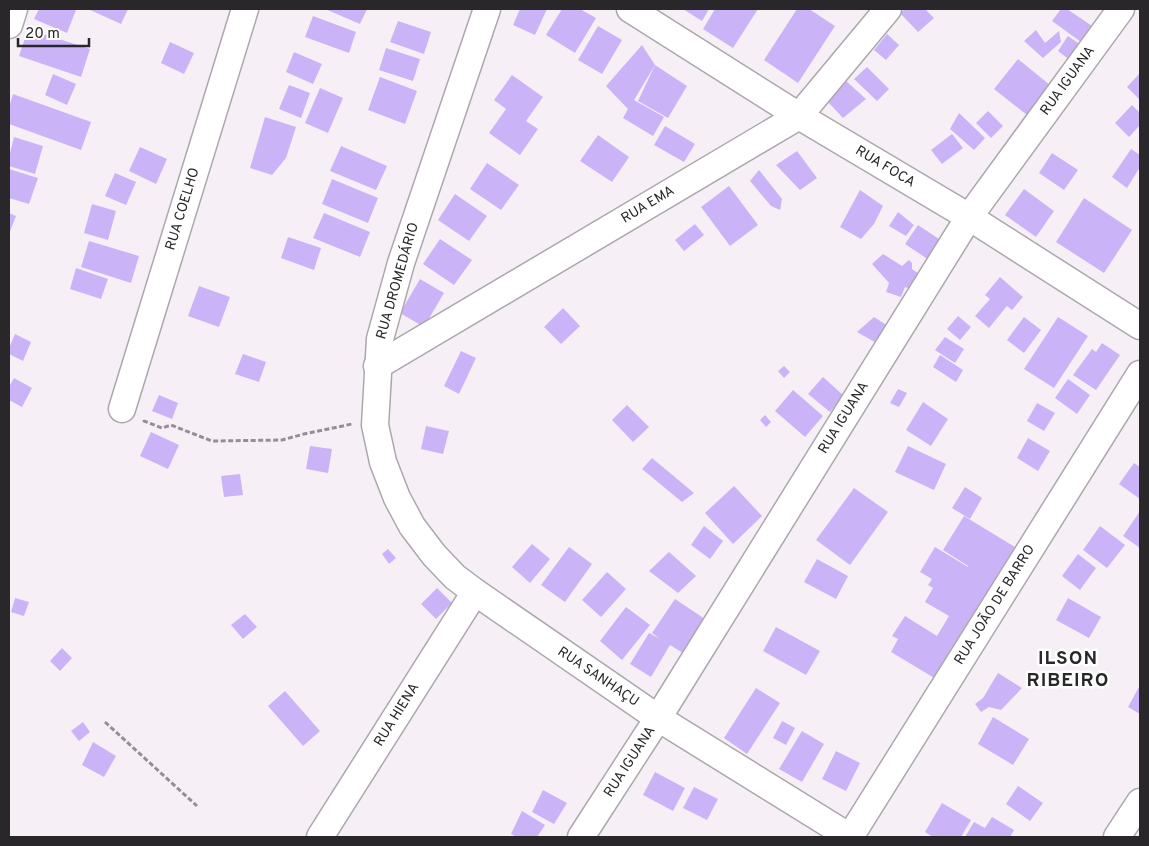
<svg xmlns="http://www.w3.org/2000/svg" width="1149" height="846" font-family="Overpass,sans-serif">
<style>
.building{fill:#cbb3f8}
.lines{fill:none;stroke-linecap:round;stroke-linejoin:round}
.minor-casing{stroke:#ada7ad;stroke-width:29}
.path{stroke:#938f93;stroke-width:3;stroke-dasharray:5 2.5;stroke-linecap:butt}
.minor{stroke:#fff;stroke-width:26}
.labels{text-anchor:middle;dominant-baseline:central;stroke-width:5;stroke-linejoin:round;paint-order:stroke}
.street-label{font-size:14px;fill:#292729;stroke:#fff}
.district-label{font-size:19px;font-weight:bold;letter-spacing:1px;fill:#292729;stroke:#fff}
</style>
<rect width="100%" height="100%" fill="#f6f0f6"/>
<g class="building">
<path d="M39,9H74L76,10L67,33L34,19Z"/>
<path d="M88,9H128L121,24Z"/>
<path d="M325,9H367L360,24Z"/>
<path d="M520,9H547L535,35L513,25Z"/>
<path d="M562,9H580L596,18L575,53L546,35Z"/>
<path d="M683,9H709L702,21Z"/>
<path d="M715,9H758L733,48L703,29Z"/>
<path d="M797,9H809L835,26L798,83L764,60Z"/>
<path d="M905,9H925L934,18L918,32L900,13Z"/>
<path d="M1061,9H1067L1092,26L1081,42L1052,21Z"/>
<path d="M313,16L356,32L349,53L305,37Z"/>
<path d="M398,21L431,32L424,54L390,42Z"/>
<path d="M598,26L622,40L602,74L578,60Z"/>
<path d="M28,29L90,49L81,77L19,56Z"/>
<path d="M1036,30L1045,43L1059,31L1061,42L1043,58L1024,41Z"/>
<path d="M887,34L899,45L886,60L874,50Z"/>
<path d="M1068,36L1081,45L1071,61L1058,51Z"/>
<path d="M170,42L194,53L184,74L161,63Z"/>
<path d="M642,45L655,65L634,100L664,117L653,136L623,118L628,109L606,86Z"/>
<path d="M386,48L420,59L413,81L379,70Z"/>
<path d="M294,52L322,64L313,84L286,72Z"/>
<path d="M1018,59L1050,85L1027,115L994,89Z"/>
<path d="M655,65L687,86L668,118L638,101Z"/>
<path d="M867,67L889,89L877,101L854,79Z"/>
<path d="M1140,73V100L1127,87Z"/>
<path d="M53,74L76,84L67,105L45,95Z"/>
<path d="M512,75L543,97L526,121L538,129L520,155L489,133L506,109L494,100Z"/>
<path d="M380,77L417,91L405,124L368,110Z"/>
<path d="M846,81L866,99L843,118L828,102Z"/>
<path d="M289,85L310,93L301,118L279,109Z"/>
<path d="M320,88L343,98L328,133L305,123Z"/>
<path d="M13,94L91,122L81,150L9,124V107Z"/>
<path d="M1132,105L1140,113V125L1129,137L1115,123Z"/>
<path d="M988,111L1003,126L991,138L976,123Z"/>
<path d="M959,113L985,138L974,150L950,129Z"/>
<path d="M265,117L296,127L286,158L272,175L250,168Z"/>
<path d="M665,126L695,144L684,162L654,145Z"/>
<path d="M952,134L963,148L942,164L931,150Z"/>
<path d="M598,135L629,157L612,182L580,161Z"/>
<path d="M14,137L43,146L35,174L9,166V157Z"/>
<path d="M341,146L387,166L376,190L330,171Z"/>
<path d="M140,147L167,159L156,184L129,171Z"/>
<path d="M1131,149L1140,155V167L1127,188L1112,177Z"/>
<path d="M797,151L817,178L800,190L776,165Z"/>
<path d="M1052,153L1078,170L1064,190L1039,173Z"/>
<path d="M487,163L519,185L501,210L470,189Z"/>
<path d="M9,169L38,178L29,204L9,198Z"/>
<path d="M759,170L782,199L780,210L771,206L750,181Z"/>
<path d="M115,173L136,182L126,205L105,196Z"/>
<path d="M332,179L378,198L368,223L322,204Z"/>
<path d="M729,186L758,225L730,246L701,207Z"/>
<path d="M1024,189L1054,211L1036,237L1005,215Z"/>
<path d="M860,190L883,206L874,224L861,239L840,227Z"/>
<path d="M455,194L487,216L469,241L438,220Z"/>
<path d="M1084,198L1132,230L1104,273L1056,242Z"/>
<path d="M92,204L116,211L108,240L84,233Z"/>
<path d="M898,212L914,225L906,236L889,226Z"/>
<path d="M9,213L16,216L9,234Z"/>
<path d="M324,213L370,232L360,257L313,238Z"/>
<path d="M695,224L704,235L684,251L675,240Z"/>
<path d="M918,225L945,243L932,262L905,244Z"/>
<path d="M288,237L321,248L314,270L281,258Z"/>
<path d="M440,239L472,260L454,285L423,264Z"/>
<path d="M89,241L139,256L131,283L81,267Z"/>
<path d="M883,254L902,266L909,260L912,263V269L925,278L916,291L905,287L901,297L886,292L889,283L872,264Z"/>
<path d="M76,268L108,279L101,299L70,289Z"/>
<path d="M1000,277L1023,297L1012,310L1007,306L989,328L975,316L990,299L985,295Z"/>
<path d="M420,279L444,293L424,327L400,313Z"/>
<path d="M199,286L230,297L219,327L188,316Z"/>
<path d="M563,308L580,326L561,344L544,327Z"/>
<path d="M958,316L971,327L960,340L947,329Z"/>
<path d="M874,317L891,328L880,345L857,332Z"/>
<path d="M1024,317L1041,330L1024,353L1007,340Z"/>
<path d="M1058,317L1088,336L1054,388L1024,369Z"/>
<path d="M15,334L31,342L23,361L9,354V348Z"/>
<path d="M945,337L964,349L955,363L935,350Z"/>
<path d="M1102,343L1120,355L1096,390L1073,375L1092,349L1096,352Z"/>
<path d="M461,351L476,358L459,394L444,386Z"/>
<path d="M243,354L266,362L259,382L235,374Z"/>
<path d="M940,355L963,370L956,382L933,367Z"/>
<path d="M784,366L790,372L784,378L778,371Z"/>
<path d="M823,377L844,396L830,412L808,394Z"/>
<path d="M14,378L32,388L22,407L9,400V387Z"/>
<path d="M1068,379L1090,395L1077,414L1055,398Z"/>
<path d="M898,389L907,393L899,407L890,403Z"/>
<path d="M793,390L823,416L805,437L775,411Z"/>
<path d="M159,395L178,403L172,419L152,411Z"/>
<path d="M923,402L948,419L931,446L906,430Z"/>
<path d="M1037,403L1055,413L1044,431L1027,421Z"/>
<path d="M627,405L649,427L633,442L612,420Z"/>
<path d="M765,415L771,422L766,427L760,420Z"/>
<path d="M426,426L449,431L443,454L421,449Z"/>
<path d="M151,432L179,445L168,469L140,456Z"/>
<path d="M1028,438L1050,451L1038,471L1017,458Z"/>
<path d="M310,446L332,449L328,473L306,469Z"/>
<path d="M908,446L946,464L934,490L895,472Z"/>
<path d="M652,458L694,493L682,502L642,469Z"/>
<path d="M1134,463L1140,467V499L1119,484Z"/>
<path d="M240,474L243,495L224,497L221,476Z"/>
<path d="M734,486L762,516L733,544L705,513Z"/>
<path d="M965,487L982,498L970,519L952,508Z"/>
<path d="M854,488L888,512L850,565L816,540Z"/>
<path d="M1140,511V548L1123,536Z"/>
<path d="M964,516L1015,547L936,679L891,652L898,639L892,636L905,616L937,636L949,616L925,602L933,588L928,585L932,579L920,572L935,547L968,567V566L943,550Z"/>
<path d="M704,526L723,541L710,559L691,545Z"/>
<path d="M1100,526L1125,545L1107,568L1083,550Z"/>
<path d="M532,544L550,559L530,583L512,567Z"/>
<path d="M569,547L592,564L565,602L541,585Z"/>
<path d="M388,549L396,558L389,564L382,554Z"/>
<path d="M669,552L696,576L678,593L649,571Z"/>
<path d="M1078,554L1096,568L1080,590L1062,576Z"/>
<path d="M817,559L848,576L836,599L804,582Z"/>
<path d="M607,572L626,589L601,617L582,600Z"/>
<path d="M437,588L452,603L436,619L421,604Z"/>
<path d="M15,598L29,602L24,616L11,612Z"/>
<path d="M1068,598L1101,617L1089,638L1056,620Z"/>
<path d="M675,599L705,619L683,653L670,645L651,677L630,664L649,633L660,639L652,633Z"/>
<path d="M626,607L650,625L622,660L600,641Z"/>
<path d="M245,614L257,627L243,639L231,625Z"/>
<path d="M776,627L820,651L806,675L763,651Z"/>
<path d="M62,648L72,658L60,671L50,661Z"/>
<path d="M998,673L1022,688L1001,710L989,707L981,712L975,704L983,698Z"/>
<path d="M1140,685V714L1128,707Z"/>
<path d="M756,688L780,703L747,754L724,738Z"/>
<path d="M285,691L320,731L303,746L268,706Z"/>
<path d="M993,717L1029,739L1013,765L978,744Z"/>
<path d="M782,721L795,728L786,745L773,738Z"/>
<path d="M83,722L90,732L79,741L71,731Z"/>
<path d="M802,731L824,744L802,782L779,769Z"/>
<path d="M93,742L116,756L104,777L82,765Z"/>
<path d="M836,751L860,763L846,791L822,779Z"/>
<path d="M655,772L685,788L673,811L643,795Z"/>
<path d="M1018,786L1043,803L1030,821L1006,804Z"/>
<path d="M694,787L718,799L707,820L683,808Z"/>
<path d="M543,790L567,803L554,824L532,812Z"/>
<path d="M942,803L971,820L961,837H933L925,832Z"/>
<path d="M522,811L545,825L537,837H517L511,834Z"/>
<path d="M992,817L1014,830L1010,837H965L974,822L985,828Z"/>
</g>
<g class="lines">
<defs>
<g id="minor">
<path d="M487,9L401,263L380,339L375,425L383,462L397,498L412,526L434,555L455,577L475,592L658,718L850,837"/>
<path d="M630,9L799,116L969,217L1140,326"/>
<path d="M9,25L14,9"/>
<path d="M377,366L799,116L888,9"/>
<path d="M122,409L245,9"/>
<path d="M320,837L475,592"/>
<path d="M581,837L658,718L969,217L1121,9"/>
<path d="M850,837L1140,374"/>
<path d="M1117,837L1140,802"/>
</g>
</defs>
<use href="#minor" class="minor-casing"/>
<g class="path">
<path d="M144,420V421L162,428L171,425L212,441L282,440L304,434L352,424"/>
<path d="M105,722L197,806"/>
</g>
<use href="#minor" class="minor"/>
</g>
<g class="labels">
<g class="street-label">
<text transform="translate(1068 81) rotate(-54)">RUA IGUANA</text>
<text transform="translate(885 167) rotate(31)">RUA FOCA</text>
<text transform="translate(648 205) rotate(-31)">RUA EMA</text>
<text transform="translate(183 209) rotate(-73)">RUA COELHO</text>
<text transform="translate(398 281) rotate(-74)">RUA DROMEDÁRIO</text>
<text transform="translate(844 418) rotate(-58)">RUA IGUANA</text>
<text transform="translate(995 605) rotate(-58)">RUA JOÃO DE BARRO</text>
<text transform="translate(598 677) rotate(34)">RUA SANHAÇU</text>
<text transform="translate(397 715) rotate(-58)">RUA HIENA</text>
<text transform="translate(630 762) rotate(-57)">RUA IGUANA</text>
</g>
<g class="district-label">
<text x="1068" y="659">ILSON<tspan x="1068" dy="22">RIBEIRO</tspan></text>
</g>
</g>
<rect width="1149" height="846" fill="none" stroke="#292729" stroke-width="20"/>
<path d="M18 38v8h71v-8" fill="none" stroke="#292729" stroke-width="2.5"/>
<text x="25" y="38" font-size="15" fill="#292729" stroke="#ffffff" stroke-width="4" paint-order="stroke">20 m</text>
</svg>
